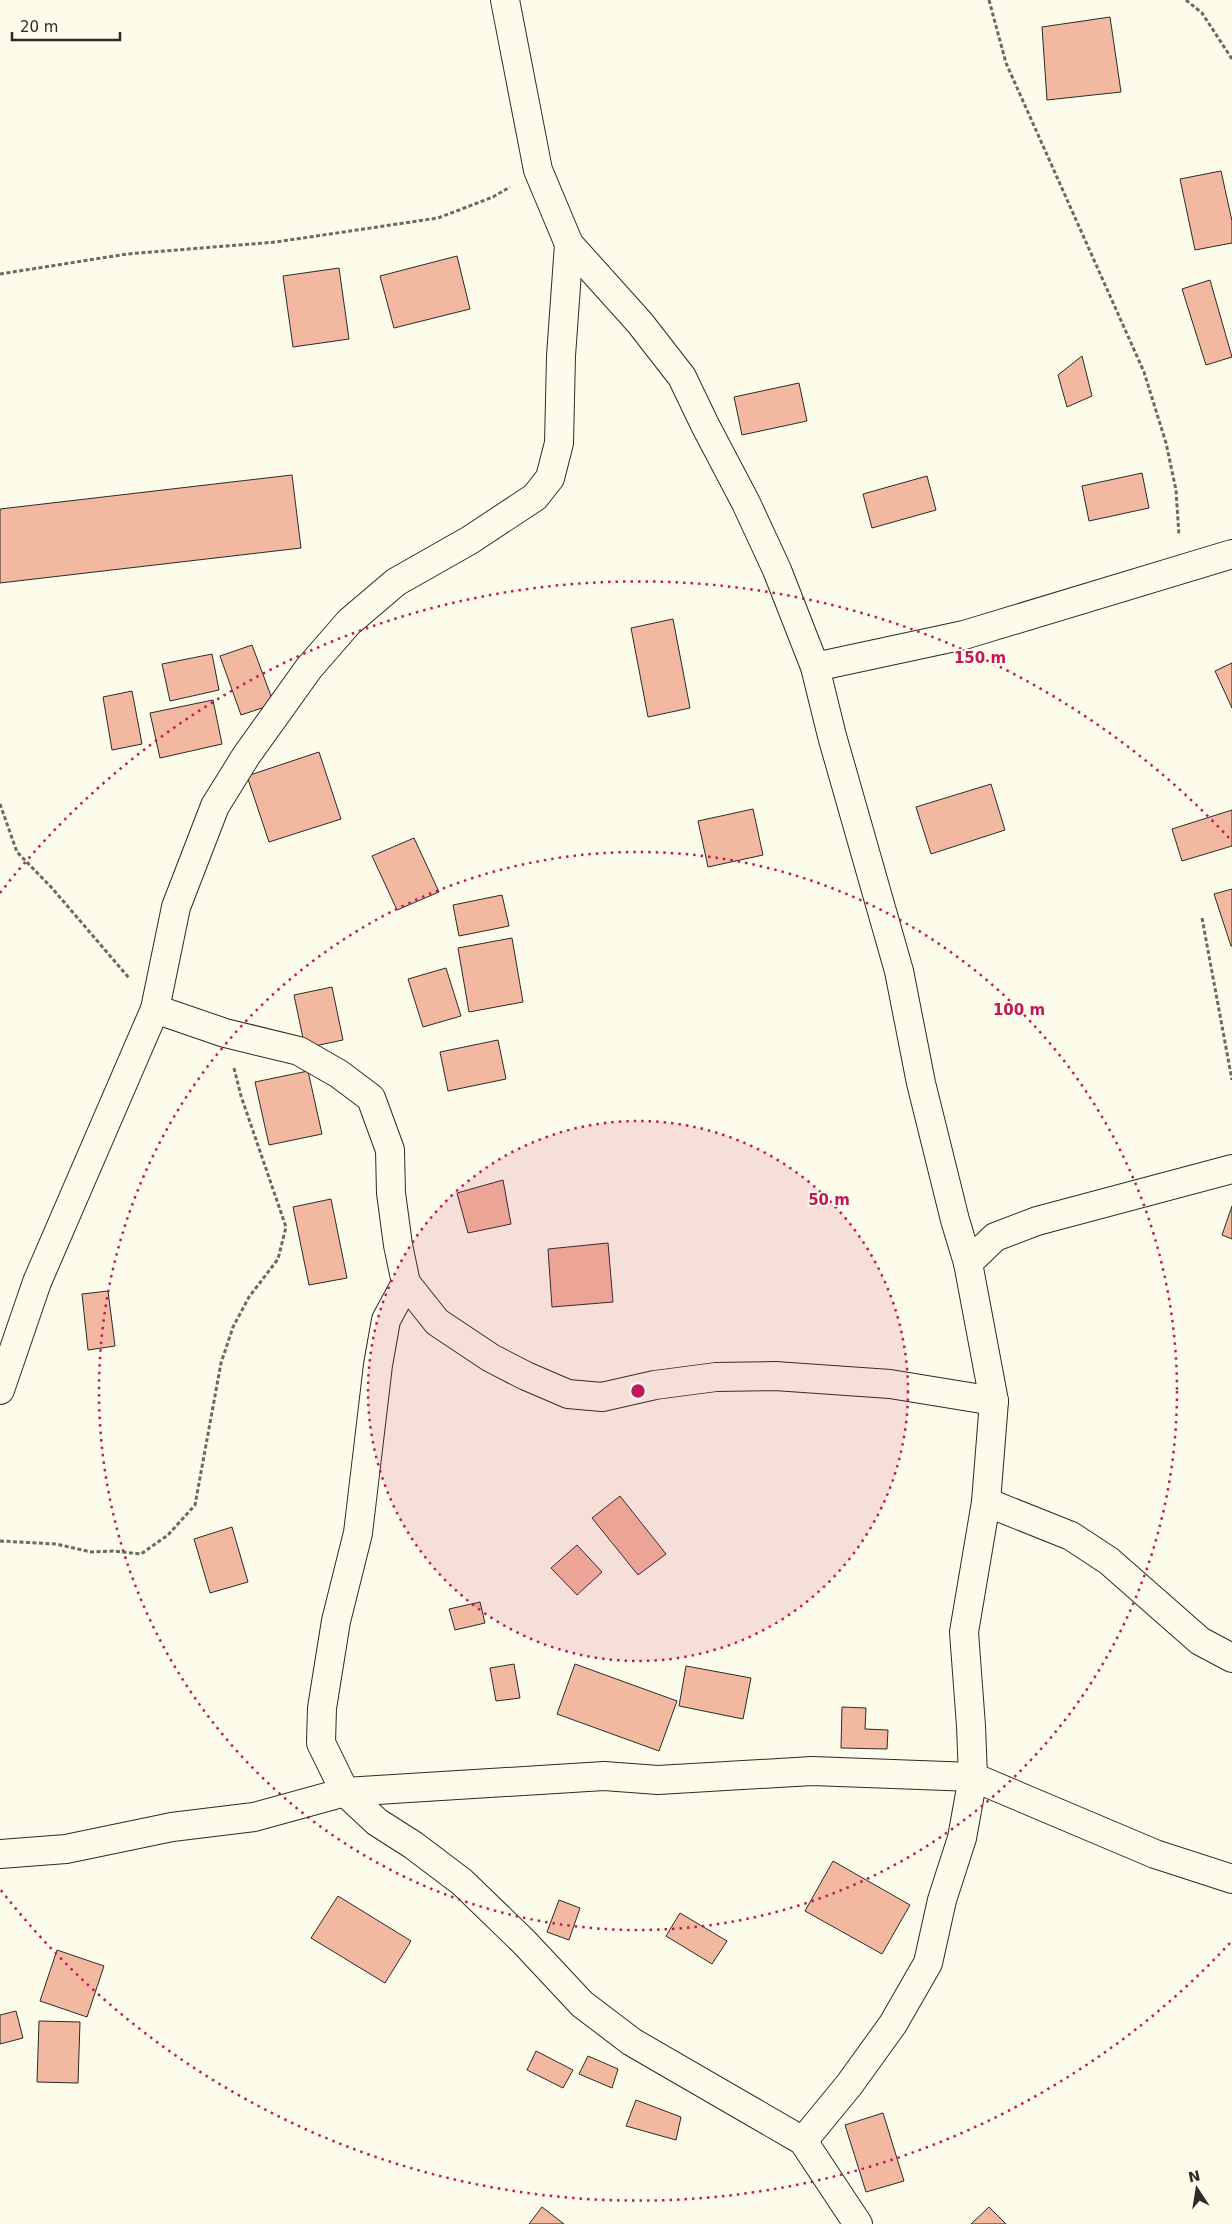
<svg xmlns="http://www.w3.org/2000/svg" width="1232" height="2224" font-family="'DejaVu Sans',sans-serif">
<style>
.building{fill:#f2b8a0;stroke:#2b2b2b}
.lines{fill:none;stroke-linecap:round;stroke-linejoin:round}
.street-casing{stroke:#2b2b2b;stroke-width:30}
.path{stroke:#6a6964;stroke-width:3;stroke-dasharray:4 2.5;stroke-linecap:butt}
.street{stroke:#fdfbea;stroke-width:28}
.ring{fill:none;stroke:#c2185b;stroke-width:2.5;stroke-dasharray:2.5 5}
.centre{fill:#c2185b;stroke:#fdfbea;stroke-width:2.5}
.ring-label{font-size:15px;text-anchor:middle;font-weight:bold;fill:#c2185b;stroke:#fdfbea;stroke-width:4;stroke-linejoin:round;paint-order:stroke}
</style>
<rect width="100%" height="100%" fill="#fdfbea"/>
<g class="building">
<path d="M1110,17L1121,92L1047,100L1042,27Z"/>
<path d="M1221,171L1232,221V243L1195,250L1180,179Z"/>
<path d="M457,256L470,309L394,328L380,276Z"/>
<path d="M339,268L349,339L293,347L283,276Z"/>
<path d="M1210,280L1232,357L1206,365L1182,289Z"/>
<path d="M1082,356L1092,396L1067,407L1058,375Z"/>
<path d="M799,383L807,421L742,435L734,397Z"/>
<path d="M1142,473L1149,508L1089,521L1082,486Z"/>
<path d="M292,475L301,548L0,583V509Z"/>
<path d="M927,476L936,510L872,528L863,494Z"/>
<path d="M673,619L690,708L648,717L631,628Z"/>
<path d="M252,645L274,704L241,715L220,656Z"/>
<path d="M212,654L219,690L170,701L162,664Z"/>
<path d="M1232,663V708L1215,671Z"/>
<path d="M132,691L142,744L112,750L103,697Z"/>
<path d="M213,700L222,744L160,758L150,713Z"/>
<path d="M319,752L341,819L269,842L247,776Z"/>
<path d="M991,784L1005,830L931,854L916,807Z"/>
<path d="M753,809L763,855L708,867L698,821Z"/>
<path d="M1232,810V846L1182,861L1172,829Z"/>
<path d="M414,838L439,892L397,910L372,856Z"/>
<path d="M1232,889V946H1231L1214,894Z"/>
<path d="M502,895L509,926L459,936L453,905Z"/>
<path d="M512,938L523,1002L469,1012L458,948Z"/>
<path d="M446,968L461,1016L423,1027L408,979Z"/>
<path d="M332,987L343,1040L305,1048L294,995Z"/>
<path d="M498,1040L506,1079L448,1091L440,1052Z"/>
<path d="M308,1071L322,1134L269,1145L255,1082Z"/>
<path d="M503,1180L511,1224L468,1233L457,1193Z"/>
<path d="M331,1199L347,1278L309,1285L293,1207Z"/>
<path d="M1232,1206V1239L1222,1235Z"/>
<path d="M608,1243L613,1302L552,1307L548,1249Z"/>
<path d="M108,1291L115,1346L88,1350L82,1294Z"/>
<path d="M620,1496L666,1554L638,1575L592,1518Z"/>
<path d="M232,1527L248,1582L210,1593L194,1539Z"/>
<path d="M577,1545L602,1572L577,1595L551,1568Z"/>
<path d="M480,1602L485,1623L455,1630L449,1609Z"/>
<path d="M514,1664L520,1698L496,1701L490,1668Z"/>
<path d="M575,1664L677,1701L659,1751L557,1714Z"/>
<path d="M686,1666L751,1678L743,1719L679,1706Z"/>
<path d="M842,1707L866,1708L865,1729L888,1730L887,1749L841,1748Z"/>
<path d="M833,1861L910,1905L882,1954L805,1911Z"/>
<path d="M338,1896L411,1941L385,1983L311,1938Z"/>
<path d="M559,1900L580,1908L569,1940L547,1932Z"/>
<path d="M680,1913L727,1941L712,1964L666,1936Z"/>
<path d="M57,1950L104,1966L87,2017L40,2001Z"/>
<path d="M16,2011L23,2038L0,2044V2015Z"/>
<path d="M39,2021L80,2022L78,2083L37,2082Z"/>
<path d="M536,2051L573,2070L563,2088L527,2070Z"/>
<path d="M588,2056L618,2069L612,2088L579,2074Z"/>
<path d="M636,2100L681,2117L676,2140L626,2126Z"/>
<path d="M883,2113L904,2181L866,2192L845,2125Z"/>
<path d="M542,2207L564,2224H529Z"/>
<path d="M989,2207L1006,2224H971Z"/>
</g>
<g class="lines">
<defs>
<g id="street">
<path d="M505,0L538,170L569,244L640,323L682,377L705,425L746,503L777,570L815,667L832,736L899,971L921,1083L955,1220L968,1263"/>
<path d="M815,667L964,635L1232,554"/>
<path d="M155,1009L225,1033L299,1051L339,1074L371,1098L390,1150L391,1193L398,1245L406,1283L437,1322L491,1358L526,1376L568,1394L602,1397L655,1385L716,1377L775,1376L890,1384L994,1401"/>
<path d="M406,1283L386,1320L378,1365L358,1533L336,1621L322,1708L321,1743L345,1792L604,1776L658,1780L812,1771L973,1777L1155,1854L1232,1879"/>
<path d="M0,1390L37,1282L155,1009L176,907L215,806L246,756L309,668L349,622L396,582L470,540L535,497L550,478L559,443L561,356L569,244"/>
<path d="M986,1502L1071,1536L1109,1561L1200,1641L1232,1658"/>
<path d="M0,1854L66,1849L172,1827L254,1817L345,1792L377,1822L413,1845L462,1882L524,1942L582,2004L632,2042L803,2141L858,2224"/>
<path d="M803,2141L849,2085L893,2024L928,1963L942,1900L962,1838L973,1777L971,1726L964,1632L986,1502L994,1401L968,1263L995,1237L1037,1221L1232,1169"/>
</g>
</defs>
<use href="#street" class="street-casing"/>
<g class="path">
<path d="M989,0L1006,63L1144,372L1166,443L1176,490L1179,536"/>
<path d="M1186,0L1202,13L1232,59"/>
<path d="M0,274L127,254L276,242L438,218L493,197L510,187"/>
<path d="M0,804L17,852L52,888L129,978"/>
<path d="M1202,918L1232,1080"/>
<path d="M0,1541L56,1544L91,1552L113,1551L141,1554L168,1535L195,1505L221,1363L233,1327L249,1297L278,1259L286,1227L241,1096L234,1068"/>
</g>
<use href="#street" class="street"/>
</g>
<circle cx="638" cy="1391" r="270" fill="#c2185b" fill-opacity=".12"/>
<g class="ring">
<circle cx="638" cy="1391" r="270"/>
<circle cx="638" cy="1391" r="539"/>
<path d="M1230 1943A809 809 0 0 1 0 1889M0 893A809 809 0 0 1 1230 839"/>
</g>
<circle cx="638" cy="1391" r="8" class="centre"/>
<g class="ring-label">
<text x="980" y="663">150 m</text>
<text x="1019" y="1015">100 m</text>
<text x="829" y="1205">50 m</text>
</g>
<g transform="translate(1197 2189) rotate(348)" stroke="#fdfbea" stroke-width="4" paint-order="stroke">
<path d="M0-4L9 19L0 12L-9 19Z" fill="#2b2b2b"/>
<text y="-8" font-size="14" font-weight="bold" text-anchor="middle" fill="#2b2b2b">N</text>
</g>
<path d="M12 32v8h108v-8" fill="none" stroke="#2b2b2b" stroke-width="2.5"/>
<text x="20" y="32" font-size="15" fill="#2b2b2b" stroke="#fdfbea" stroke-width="4" paint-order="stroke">20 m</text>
</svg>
